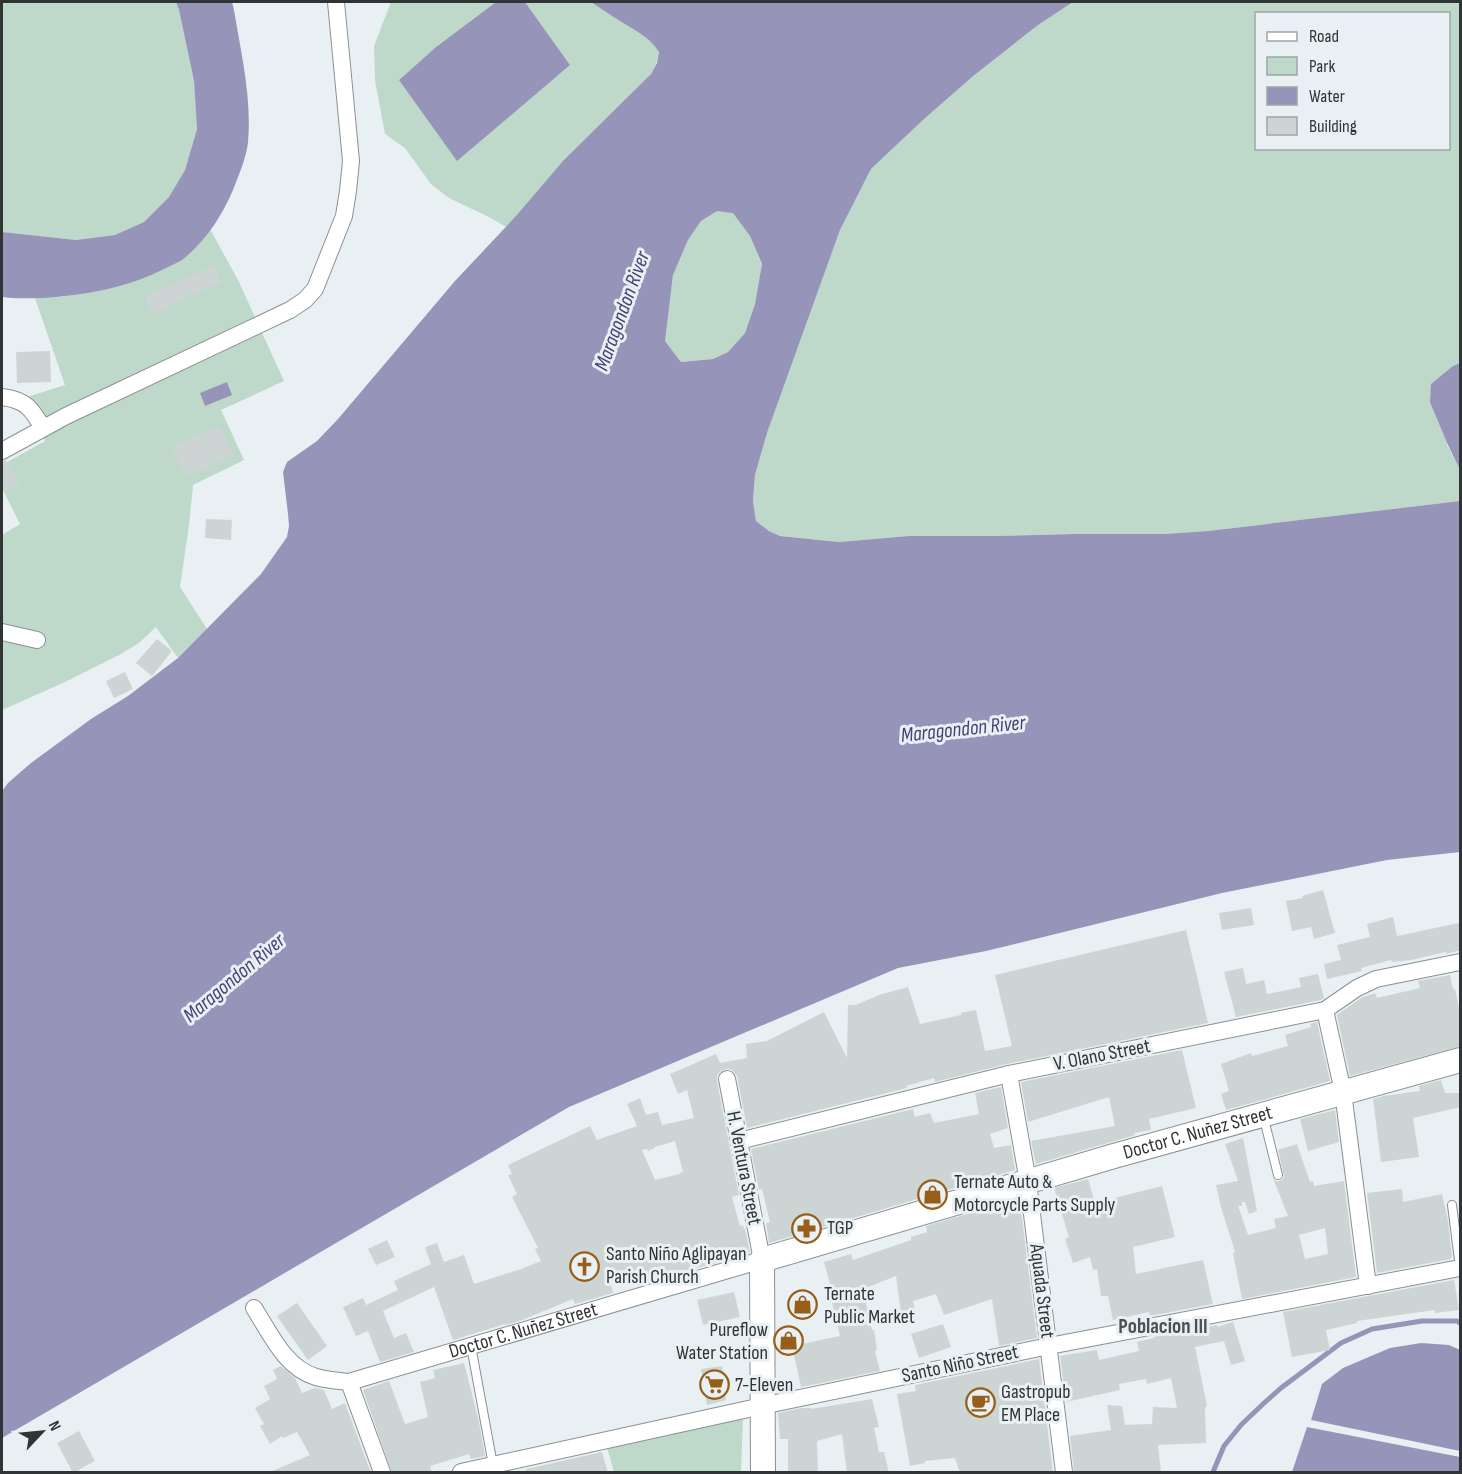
<svg xmlns="http://www.w3.org/2000/svg" width="1462" height="1474" font-family="'Sofia Sans Condensed',sans-serif">
<style>
.green{fill:#bed8c9;fill-rule:evenodd}
.water{fill:#9695b9;fill-rule:evenodd}
.lines{fill:none;stroke-linecap:round;stroke-linejoin:round}
.stream{stroke:#9695b9;stroke-width:5}
.building{fill:#ccd5d4;fill-rule:evenodd}
.service-casing{stroke:#899194;stroke-width:10}
.minor-casing{stroke:#899194;stroke-width:18}
.secondary-casing{stroke:#899194;stroke-width:26}
.service{stroke:#fff;stroke-width:8}
.minor{stroke:#fff;stroke-width:16}
.secondary{stroke:#fff;stroke-width:24}
.labels{text-anchor:middle;dominant-baseline:central;stroke-width:6;stroke-linejoin:round;paint-order:stroke}
.street-label{font-size:20px;fill:#313435;stroke:#e8f0f3}
.poi-label{font-size:20px;fill:#313435;stroke:#e8f0f3;text-anchor:start}
.water-label{font-size:21px;font-style:italic;fill:#474275;stroke:#e8f0f3}
.neighbourhood-label{font-size:21px;font-weight:bold;fill:#4b5154;stroke:#e8f0f3}
</style>
<rect width="100%" height="100%" fill="#e8f0f3"/>
<g class="green">
<path d="M2,2H176L179,10L194,81L197,129L185,170L169,197L144,222L115,235L76,240L2,232Z"/>
<path d="M391,2H496L436,47L399,80L527,100L570,65L525,2H591L605,11L643,34L652,42L659,51C657,67 652,73 642,84L506,227L491,218L449,198L431,184L405,148L385,134L375,80L374,46Z"/>
<path d="M1073,2H1460V363L1453,366L1447,445L1460,470V501L1208,531L1164,534H1075L998,536H909L839,542L780,536L769,531L756,521L753,501L755,475L767,433L840,230L871,169L923,120L972,77L1038,25ZM1256,14H1448V148H1256Z"/>
<path d="M717,210L733,212L750,236L762,265L755,304L745,333L728,352L713,359L681,362L665,341L673,275L688,240L701,221Z"/>
<path d="M210,229L238,280L284,381L221,410L244,460L193,485L189,525L180,587L207,629L178,658L156,627L139,643L121,654L65,682L2,710V595L3,593L2,589V535L20,524L2,488V465L45,441L24,398L65,385L35,298L62,297L202,240Z"/>
<path d="M743,1417L741,1472H614L606,1444Z"/>
</g>
<g class="water">
<path d="M176,2H232L234,10C241,53 252,98 248,142C247,156 238,177 233,190C222,216 205,242 182,260C178,263 171,265 166,268C127,288 86,295 43,298C29,298 15,299 2,297V232L76,240L115,235L144,222L169,197L185,170L197,129L194,81L179,10Z"/>
<path d="M496,2H525L570,65L457,161L399,80L436,47Z"/>
<path d="M591,2H1073L1038,25L972,77L923,120L871,169L840,230L767,433L755,475L753,501L756,521L769,531L780,536L839,542L909,536H998L1074,534H1164L1208,531L1460,501V852L1387,860L1222,893L986,951L898,968L569,1107L2,1438V791L8,783L31,763L91,719L128,696L178,658L261,574L287,537L289,526L288,514L283,472L287,462L317,441L338,419L455,281L516,216L563,161L651,74L657,63L659,52C650,38 638,32 625,24C613,17 602,9 591,2ZM717,211L733,213L750,236L762,264L755,304L745,333L728,352L713,359L681,362L665,341L673,275L688,240L701,221Z"/>
<path d="M1460,363V470L1448,445L1430,402L1431,384L1453,366Z"/>
<path d="M227,382L232,395L205,406L200,393Z"/>
<path d="M1421,1343L1449,1345L1460,1350V1451L1311,1420L1322,1384L1343,1368L1390,1348Z"/>
<path d="M1307,1427L1460,1457V1472H1292Z"/>
</g>
<g class="lines">
<path class="stream" d="M1213,1472L1224,1446L1241,1425L1263,1404L1281,1388L1341,1343L1372,1329L1422,1321H1457L1460,1323"/>
</g>
<g class="building">
<path d="M214,265L221,282L152,314L144,297Z"/>
<path d="M50,351L51,382L17,383L16,352Z"/>
<path d="M219,425L233,455L185,477L171,447Z"/>
<path d="M6,460L20,484L6,492L2,485V461Z"/>
<path d="M206,519L232,520L231,540L205,538Z"/>
<path d="M157,639L172,651L152,676L136,663Z"/>
<path d="M125,672L133,689L114,698L106,681Z"/>
<path d="M1323,890L1335,933L1314,939L1311,927L1292,931L1286,901L1303,898L1302,896Z"/>
<path d="M1251,908L1254,925L1222,930L1219,913Z"/>
<path d="M1393,917L1397,936L1459,923L1461,950L1446,954V952L1411,960L1392,962L1391,960L1361,968L1362,971L1327,979L1324,964L1341,960L1337,945L1370,937L1367,924Z"/>
<path d="M1186,930L1208,1023L1007,1064L935,1082L934,1078L906,1086L907,1088L747,1128L737,1076L735,1073L731,1069H726L721,1071L717,1075V1081L739,1195L732,1197L740,1226L743,1225L744,1229H745L750,1253L705,1266L676,1272L677,1274L645,1284L640,1269L609,1278L613,1293L575,1304L573,1299L522,1320L506,1325L505,1324L453,1340L434,1287L383,1311L394,1338L406,1333L414,1352L380,1362L368,1331L356,1336L343,1307L363,1298L366,1305L398,1290L394,1281L431,1264L425,1247L437,1243L444,1262L464,1255L474,1284L521,1269L541,1261L535,1249L538,1248L512,1197L517,1194L508,1175L512,1174L508,1165L590,1126L597,1140L637,1126L627,1104L640,1098L646,1115L658,1112L662,1125L694,1118L687,1090L678,1094L670,1074L716,1054L720,1063L747,1058L746,1044L767,1041L824,1012L847,1058L848,1005H856L879,995L908,987L920,1024L961,1015V1013L976,1010L985,1051L1012,1046L995,975ZM675,1141L683,1172L680,1173V1174L655,1180L642,1150L647,1149L648,1151L655,1148V1147Z"/>
<path d="M1243,968L1246,984L1264,980L1267,994L1301,987L1299,978L1318,974L1324,998L1321,1000L1236,1017L1224,972Z"/>
<path d="M1450,975L1453,989H1455L1461,1018V1046L1350,1076L1337,1015L1361,998L1375,993L1377,998L1420,988L1418,981Z"/>
<path d="M1317,1022L1330,1081L1226,1110L1221,1094L1229,1091L1221,1064L1251,1053L1252,1056L1288,1046L1285,1035L1308,1028L1311,1027L1310,1024Z"/>
<path d="M1182,1050L1196,1108L1149,1119L1151,1130L1134,1133L1135,1135L1036,1164L1031,1141L1115,1126L1109,1097L1028,1122L1021,1082Z"/>
<path d="M1441,1080L1445,1093H1461V1107L1413,1118L1419,1157L1381,1162L1373,1099L1384,1096L1420,1091L1419,1086Z"/>
<path d="M1001,1087L1008,1128L990,1134L994,1148L1011,1145L1015,1170L769,1243L766,1223L770,1222L762,1189L759,1190L751,1149L913,1109L915,1117L930,1113L934,1123L979,1114L975,1093Z"/>
<path d="M1335,1110L1339,1142L1308,1151L1300,1119Z"/>
<path d="M1243,1138L1257,1211L1249,1214L1245,1202H1242V1206H1238L1248,1235L1276,1228L1274,1219L1288,1216L1273,1178L1276,1181H1279L1283,1179L1284,1176L1278,1150L1297,1144L1310,1182L1313,1181L1314,1186L1344,1181L1356,1277L1242,1299L1233,1253L1235,1252L1221,1207L1216,1185L1238,1181L1225,1144ZM1325,1228L1328,1254L1305,1259L1299,1235Z"/>
<path d="M1088,1179L1095,1203L1162,1186L1175,1237L1133,1247L1136,1274L1203,1260L1213,1304L1150,1316L1149,1312L1113,1320L1108,1296H1101L1097,1269L1093,1270L1090,1257L1073,1263L1065,1239L1069,1237L1054,1188Z"/>
<path d="M1402,1189L1403,1202L1442,1194L1448,1221L1452,1257H1451V1259L1377,1273L1367,1193Z"/>
<path d="M1016,1200L1022,1218L1037,1338L999,1346L992,1299L944,1315L936,1294L913,1301L915,1311L901,1313L896,1276L863,1289L872,1330H874L877,1350L875,1351L880,1371L801,1387L792,1346L840,1336L832,1303L835,1302L824,1262L851,1254L853,1260L911,1240V1237L927,1232L926,1226Z"/>
<path d="M387,1240L395,1257L376,1265L368,1249Z"/>
<path d="M1454,1280L1459,1310L1435,1313V1310L1357,1321V1323L1326,1330L1330,1350L1292,1357L1283,1312Z"/>
<path d="M734,1292L740,1317L703,1325L697,1300Z"/>
<path d="M297,1303L327,1346L308,1360L277,1316Z"/>
<path d="M1233,1322L1245,1361L1231,1365L1224,1341L1195,1347L1207,1406L1205,1407L1206,1443L1158,1445L1161,1473H1074L1070,1436L1111,1430L1107,1405L1122,1406L1125,1425L1152,1424L1153,1407L1177,1408L1171,1378L1147,1384L1146,1379L1119,1384L1120,1390L1066,1402L1060,1356L1097,1350L1099,1360L1139,1351L1137,1342L1154,1338V1337L1217,1325V1327Z"/>
<path d="M943,1324L951,1347L919,1358L911,1334Z"/>
<path d="M1039,1359L1053,1473H960L955,1458L925,1461V1463L910,1466L897,1394L916,1391L915,1385Z"/>
<path d="M464,1363L479,1422L485,1456L471,1459L469,1454L430,1466L432,1473H392L363,1390L389,1381L405,1424L428,1417L420,1382L435,1378L433,1370Z"/>
<path d="M281,1366L295,1378L302,1393L315,1388L324,1390L332,1409L345,1403L371,1473H268L310,1455L297,1432L283,1438L282,1436L270,1444L260,1426L264,1424L255,1408L270,1399L264,1386L277,1379L273,1370Z"/>
<path d="M722,1366L726,1400L707,1405L701,1369Z"/>
<path d="M872,1399L879,1427L874,1428L879,1452H884L889,1473H847L842,1434L817,1441L818,1473H788V1439H780L778,1413L802,1408H811V1409Z"/>
<path d="M79,1431L95,1461L73,1473L57,1443Z"/>
<path d="M602,1452L608,1473H526V1469Z"/>
</g>
<g class="lines">
<defs>
<g id="service">
<path d="M1263,1115L1278,1175"/>
<path d="M1452,1205L1460,1268"/>
<path d="M471,1346L493,1465"/>
</g>
<g id="minor">
<path d="M2,397C26,400 31,408 43,428"/>
<path d="M2,451L66,416L290,310L305,300L315,289L344,216L348,191L351,161L336,2"/>
<path d="M2,632L37,640"/>
<path d="M1325,1010L1343,1092L1368,1286"/>
<path d="M1009,1074L1028,1182L1064,1472"/>
<path d="M739,1141L1009,1074L1325,1010L1357,988L1376,979L1460,962"/>
<path id="s1" d="M254,1308C270,1333 285,1368 316,1377C326,1380 338,1381 349,1382L762,1260L727,1079"/>
<path d="M349,1382L382,1472"/>
<path d="M461,1472L762,1406L1049,1346L1460,1268"/>
</g>
<g id="secondary">
<path id="s2" d="M763,1472L762,1260L1114,1156L1460,1060"/>
</g>
</defs>
<use href="#service" class="service-casing"/>
<use href="#minor" class="minor-casing"/>
<use href="#secondary" class="secondary-casing"/>
<use href="#service" class="service"/>
<use href="#minor" class="minor"/>
<use href="#secondary" class="secondary"/>
</g>
<defs>
<symbol id="shop-ring" viewBox="-11 -11 22 22"><circle r="9.5" fill="#e8f0f3" stroke="#965e19" stroke-width="1.5"/><path d="M-5-2.5h2.3a2.7 3.5 0 0 1 5.4 0H5L5.5 6h-11ZM-1.5-2.5h3a1.5 2.3 0 0 0-3 0Z" fill="#965e19"/></symbol>
<symbol id="pharmacy-ring" viewBox="-11 -11 22 22"><circle r="9.5" fill="#e8f0f3" stroke="#965e19" stroke-width="1.5"/><path d="M-2-6h4v4h4v4h-4v4h-4v-4h-4v-4h4Z" fill="#965e19"/></symbol>
<symbol id="church-ring" viewBox="-11 -11 22 22"><circle r="9.5" fill="#e8f0f3" stroke="#965e19" stroke-width="1.5"/><path d="M-1.2-6h2.4v3.5h3.3v2.4h-3.3V6h-2.4V-.1h-3.3v-2.4h3.3Z" fill="#965e19"/></symbol>
<symbol id="supermarket-ring" viewBox="-11 -11 22 22"><circle r="9.5" fill="#e8f0f3" stroke="#965e19" stroke-width="1.5"/><path d="M-6-5.5h2.5l.6 2H6L4.5 2H-2.5L-4.4-4H-6ZM-1.5 3.2a1.3 1.3 0 1 0 .1 0ZM3 3.2a1.3 1.3 0 1 0 .1 0Z" fill="#965e19"/></symbol>
<symbol id="cafe-ring" viewBox="-11 -11 22 22"><circle r="9.5" fill="#e8f0f3" stroke="#965e19" stroke-width="1.5"/><path d="M-5.5-4.5H6V0H3Q3 3.5 0 3.5H-2.5Q-5.5 3.5-5.5 0ZM3-3.2v2h1.7v-2ZM-6 4.5H4V6H-6Z" fill="#965e19"/></symbol>
</defs>
<g fill-rule="evenodd">
<use href="#shop-ring" x="916" y="1178" width="33" height="33"/>
<use href="#pharmacy-ring" x="790" y="1212" width="33" height="33"/>
<use href="#church-ring" x="568" y="1250" width="33" height="33"/>
<use href="#shop-ring" x="786" y="1288" width="33" height="33"/>
<use href="#shop-ring" x="772" y="1324" width="33" height="33"/>
<use href="#supermarket-ring" x="698" y="1368" width="33" height="33"/>
<use href="#cafe-ring" x="964" y="1386" width="33" height="33"/>
</g>
<g class="labels">
<g class="street-label">
<text transform="translate(1102 1055) rotate(-11)">V. Olano Street</text>
<text stroke="none"><textPath href="#s2" startOffset="666">Doctor C. Nuñez Street</textPath></text>
<text transform="translate(744 1168) rotate(79)">H. Ventura Street</text>
<text transform="translate(1042 1291) rotate(83)">Aquada Street</text>
<text stroke="none"><textPath href="#s1" startOffset="310">Doctor C. Nuñez Street</textPath></text>
<text transform="translate(960 1364) rotate(-12)">Santo Niño Street</text>
</g>
<g class="poi-label">
<text x="954" y="1182">Ternate Auto &amp;<tspan x="954" dy="23">Motorcycle Parts Supply</tspan></text>
<text x="827" y="1228">TGP</text>
<text x="606" y="1254">Santo Niño Aglipayan<tspan x="606" dy="23">Parish Church</tspan></text>
<text x="824" y="1294">Ternate<tspan x="824" dy="23">Public Market</tspan></text>
<text x="768" y="1330" text-anchor="end">Pureflow<tspan x="768" dy="23">Water Station</tspan></text>
<text x="735" y="1385">7-Eleven</text>
<text x="1001" y="1392">Gastropub<tspan x="1001" dy="23">EM Place</tspan></text>
</g>
<g class="water-label">
<text transform="translate(622 311) rotate(-70)">Maragondon River</text>
<text transform="translate(963 729) rotate(-6)">Maragondon River</text>
<text transform="translate(234 978) rotate(-40)">Maragondon River</text>
</g>
<g class="neighbourhood-label">
<text x="1163" y="1326">Poblacion III</text>
</g>
</g>
<rect width="1462" height="1474" fill="none" stroke="#313435" stroke-width="6"/>
<rect x="1255" y="12" width="195" height="138" fill="#e8f0f3" stroke="#9fa5a7" stroke-width="1.5"/>
<rect x="1267" y="32" width="30" height="9" fill="#ffffff" stroke="#9fa5a7" stroke-width="1.5"/>
<text x="1309" y="42" font-size="18" fill="#313435">Road</text>
<rect x="1267" y="57" width="30" height="18" fill="#bed8c9" stroke="#9fa5a7" stroke-width="1.5"/>
<text x="1309" y="72" font-size="18" fill="#313435">Park</text>
<rect x="1267" y="87" width="30" height="18" fill="#9695b9" stroke="#9fa5a7" stroke-width="1.5"/>
<text x="1309" y="102" font-size="18" fill="#313435">Water</text>
<rect x="1267" y="117" width="30" height="18" fill="#ccd5d4" stroke="#9fa5a7" stroke-width="1.5"/>
<text x="1309" y="132" font-size="18" fill="#313435">Building</text>
<g transform="translate(42 1432) rotate(64)" stroke="#e8f0f3" stroke-width="4.5" paint-order="stroke">
<path d="M0-4.5L10 22L0 15L-10 22Z" fill="#313435"/>
<text y="-9" font-size="16" font-weight="bold" text-anchor="middle" fill="#313435">N</text>
</g>
</svg>
